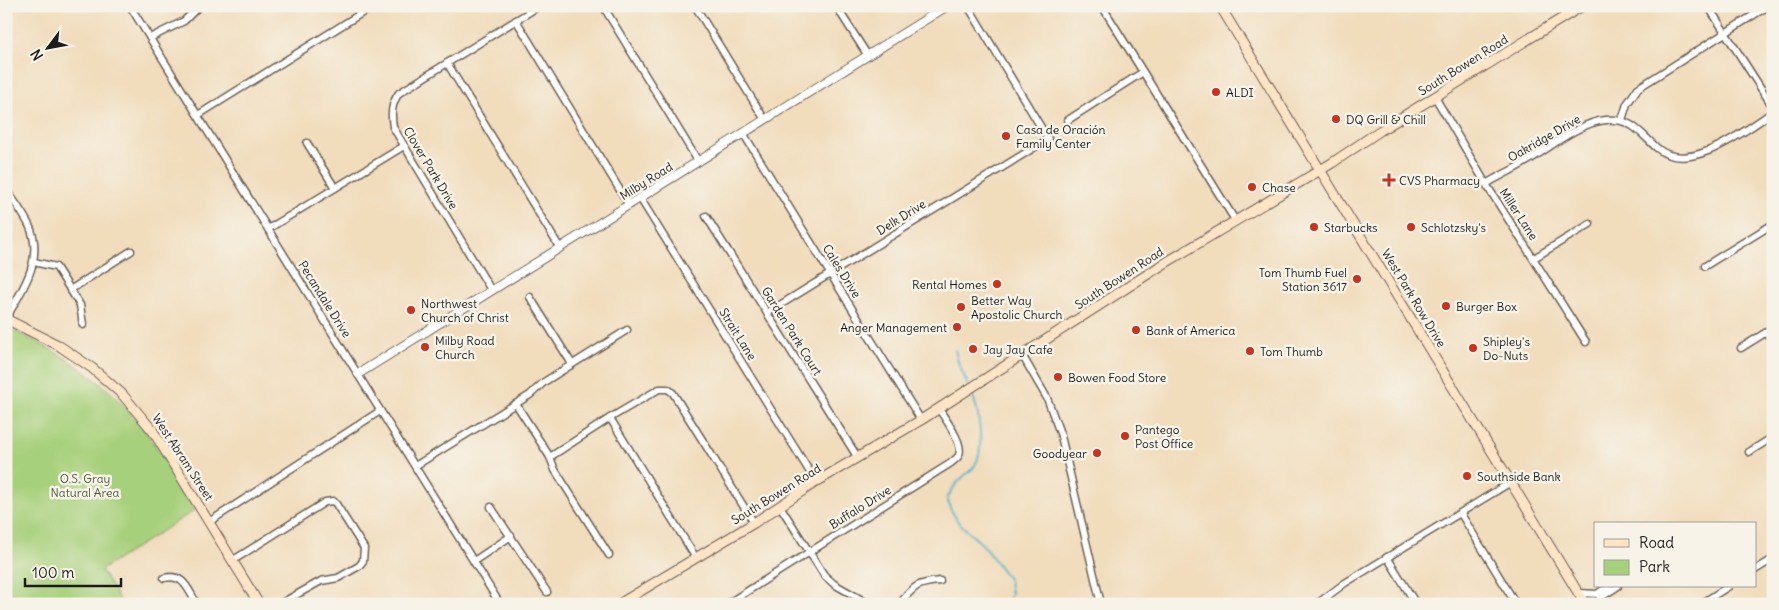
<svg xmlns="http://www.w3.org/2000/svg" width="1779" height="610" font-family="Delius,sans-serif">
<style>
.green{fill:#a7d07c;stroke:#62764c}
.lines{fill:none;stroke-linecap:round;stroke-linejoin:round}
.stream{stroke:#4bb2c9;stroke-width:2}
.minor-casing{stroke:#675f54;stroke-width:9}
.tertiary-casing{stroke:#675f54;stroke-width:10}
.secondary-casing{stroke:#675f54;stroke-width:11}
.minor{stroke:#fff;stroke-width:6}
.tertiary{stroke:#fff;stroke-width:8}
.secondary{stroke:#ffe4c6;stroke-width:9}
.poi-dot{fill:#c8321e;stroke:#f7f3e8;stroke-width:2}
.labels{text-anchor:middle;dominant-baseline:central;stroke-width:5;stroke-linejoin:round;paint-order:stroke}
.street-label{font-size:12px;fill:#1c1c1c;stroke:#f7f3e8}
.poi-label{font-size:12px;fill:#1c1c1c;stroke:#f7f3e8;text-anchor:start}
.park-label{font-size:12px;fill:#4d5b3e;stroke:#f7f3e8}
</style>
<rect width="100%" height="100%" fill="#f7f3e8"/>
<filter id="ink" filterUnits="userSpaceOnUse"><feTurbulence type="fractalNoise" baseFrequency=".02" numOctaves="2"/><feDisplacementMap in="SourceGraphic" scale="10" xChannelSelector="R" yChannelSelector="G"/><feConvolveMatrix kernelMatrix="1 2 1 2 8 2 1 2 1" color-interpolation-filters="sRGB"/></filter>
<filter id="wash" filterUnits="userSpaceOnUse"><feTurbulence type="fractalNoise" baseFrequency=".0096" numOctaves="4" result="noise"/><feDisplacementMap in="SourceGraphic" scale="20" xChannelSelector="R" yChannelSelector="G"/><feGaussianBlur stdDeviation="1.12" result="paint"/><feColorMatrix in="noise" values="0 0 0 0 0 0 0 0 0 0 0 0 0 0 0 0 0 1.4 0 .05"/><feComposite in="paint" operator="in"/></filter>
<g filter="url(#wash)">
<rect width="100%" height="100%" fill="#f1dcbb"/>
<path class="green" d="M6,327C40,343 73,360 101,384C142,418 169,465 195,510L101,570L122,604H6Z"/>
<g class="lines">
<g class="stream">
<path d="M955,350L958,362L968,385"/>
<path d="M971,392C979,408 985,450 975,465C972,471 965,474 961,479C955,484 951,491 947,498L950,508L958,522L985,547L1009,580L1011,594L1008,604"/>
<path d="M6,600L8,604"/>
</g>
</g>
</g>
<g filter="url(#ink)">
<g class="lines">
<defs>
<g id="minor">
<path d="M130,6L500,604"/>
<path d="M603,6L698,161"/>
<path d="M695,6L765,120"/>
<path d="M836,6L868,56"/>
<path d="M1102,6L1235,220"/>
<path d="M1708,6L1773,107"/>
<path d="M516,20L629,205"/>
<path d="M150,38L184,21L199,6"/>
<path d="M447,63L560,248"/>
<path d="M1435,97L1486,184L1586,342"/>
<path d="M198,115L373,6"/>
<path d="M1068,120L1143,72"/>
<path d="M1622,120L1627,104L1638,88L1768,6"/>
<path d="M743,133L921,420"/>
<path d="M307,143L335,188"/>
<path d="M1486,184C1499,176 1513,170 1526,162C1549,148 1580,122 1606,120C1632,118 1640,133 1657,148C1689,176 1745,130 1773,112"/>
<path d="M6,189C14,201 23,213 29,225C45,258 22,291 6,318"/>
<path d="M640,198L816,482"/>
<path d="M706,216L858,458"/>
<path d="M268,229L404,146"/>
<path d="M1534,258L1590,224"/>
<path d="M34,262L56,267L80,305L83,325"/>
<path d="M1705,266L1773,224"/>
<path d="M70,290L131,251"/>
<path d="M491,290L393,127C391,114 391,104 399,93L539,6"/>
<path d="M530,297L572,364"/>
<path d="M767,313L1048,139L968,6"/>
<path d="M1741,348L1773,328"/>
<path d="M1022,355L1047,398L1061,436L1101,604"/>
<path d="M516,404L550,457L555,470L609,555"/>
<path d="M610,418L696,558"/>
<path d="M1749,452L1773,437"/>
<path d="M550,457L610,418L659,389H668L673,393L754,523"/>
<path d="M415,466L530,395L544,382L627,330"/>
<path d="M780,506L824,575L834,584L869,604"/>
<path d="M491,507L547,592"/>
<path d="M1461,514L1516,604"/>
<path d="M209,522L380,411"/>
<path d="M1387,557L1416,604"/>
<path d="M232,561L325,502L333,501L336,504L364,548L363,561L359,566L338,578L321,581L280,604"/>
<path d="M474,561L511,536"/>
<path d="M1755,570L1773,559"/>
<path d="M164,578C184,573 188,590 197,604"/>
<path d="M1579,593L1597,594L1609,586"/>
<path d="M727,604L951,463C953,461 958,458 959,455C964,443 945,419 939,409"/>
<path d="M900,604C914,585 918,583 940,581"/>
<path d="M1317,604L1345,583L1511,482"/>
<path d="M1599,604L1600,598L1618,586"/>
<path d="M1701,604L1729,586"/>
</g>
<path id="tertiary" d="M358,374L947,6"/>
<g id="secondary">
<path d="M1220,6L1585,604"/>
<path d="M6,319L58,345L92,368L122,394L153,431L259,604"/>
<path d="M619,604L754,523L816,482L921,420L1162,265L1332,163L1381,130L1582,6"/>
</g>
</defs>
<use href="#minor" class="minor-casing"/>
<use href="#tertiary" class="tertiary-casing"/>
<use href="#secondary" class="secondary-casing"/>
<use href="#minor" class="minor"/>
<use href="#tertiary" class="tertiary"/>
<use href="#secondary" class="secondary"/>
</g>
</g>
<g class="poi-dot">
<circle cx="1216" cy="92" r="5"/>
<circle cx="1336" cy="119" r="5"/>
<circle cx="1006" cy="136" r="5"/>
<path d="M1386.5 172.5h5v5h5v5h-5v5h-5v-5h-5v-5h5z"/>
<circle cx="1252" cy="187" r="5"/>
<circle cx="1314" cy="227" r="5"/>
<circle cx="1411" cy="227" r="5"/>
<circle cx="1357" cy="279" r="5"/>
<circle cx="997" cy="284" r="5"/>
<circle cx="1446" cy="306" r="5"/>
<circle cx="961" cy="307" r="5"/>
<circle cx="411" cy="310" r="5"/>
<circle cx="957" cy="327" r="5"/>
<circle cx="1136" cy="330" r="5"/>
<circle cx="425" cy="347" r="5"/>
<circle cx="1473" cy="348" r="5"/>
<circle cx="973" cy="349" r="5"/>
<circle cx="1250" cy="351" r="5"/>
<circle cx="1058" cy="377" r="5"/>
<circle cx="1125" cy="436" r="5"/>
<circle cx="1097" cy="453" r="5"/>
<circle cx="1467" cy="476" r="5"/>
</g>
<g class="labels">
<g class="street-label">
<text transform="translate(1463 65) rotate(-32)">South Bowen Road</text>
<text transform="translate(1544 138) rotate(-30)">Oakridge Drive</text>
<text transform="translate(431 168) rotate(59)">Clover Park Drive</text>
<text transform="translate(646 181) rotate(-32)">Milby Road</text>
<text transform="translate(1519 214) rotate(57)">Miller Lane</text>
<text transform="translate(901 217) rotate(-32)">Delk Drive</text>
<text transform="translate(842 271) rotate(58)">Cales Drive</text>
<text transform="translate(1119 278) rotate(-33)">South Bowen Road</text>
<text transform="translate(1414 298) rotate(59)">West Park Row Drive</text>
<text transform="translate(325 299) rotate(58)">Pecandale Drive</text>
<text transform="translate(792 331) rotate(58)">Garden Park Court</text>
<text transform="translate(738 334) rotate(58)">Strait Lane</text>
<text transform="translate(183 457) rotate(57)">West Abram Street</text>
<text transform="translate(776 494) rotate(-32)">South Bowen Road</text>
<text transform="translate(860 507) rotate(-32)">Buffalo Drive</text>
</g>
<g class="poi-label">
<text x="1226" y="92">ALDI</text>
<text x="1346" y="119">DQ Grill &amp; Chill</text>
<text x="1016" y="129">Casa de Oración<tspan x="1016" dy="14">Family Center</tspan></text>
<text x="1399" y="180">CVS Pharmacy</text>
<text x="1262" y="187">Chase</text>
<text x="1324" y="227">Starbucks</text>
<text x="1421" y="227">Schlotzsky's</text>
<text x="1347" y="272" text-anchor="end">Tom Thumb Fuel<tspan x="1347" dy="14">Station 3617</tspan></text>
<text x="987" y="284" text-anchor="end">Rental Homes</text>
<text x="971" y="300">Better Way<tspan x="971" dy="14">Apostolic Church</tspan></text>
<text x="421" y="303">Northwest<tspan x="421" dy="14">Church of Christ</tspan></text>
<text x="1456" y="306">Burger Box</text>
<text x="947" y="327" text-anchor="end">Anger Management</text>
<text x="1146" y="330">Bank of America</text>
<text x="435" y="340">Milby Road<tspan x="435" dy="14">Church</tspan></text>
<text x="1483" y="341">Shipley's<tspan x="1483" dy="14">Do-Nuts</tspan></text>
<text x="983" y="349">Jay Jay Cafe</text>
<text x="1260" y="351">Tom Thumb</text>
<text x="1068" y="377">Bowen Food Store</text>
<text x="1135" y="429">Pantego<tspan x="1135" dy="14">Post Office</tspan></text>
<text x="1087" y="453" text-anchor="end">Goodyear</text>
<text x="1477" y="476">Southside Bank</text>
</g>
<g class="park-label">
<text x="85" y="478">O.S. Gray<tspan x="85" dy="14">Natural Area</tspan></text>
</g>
</g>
<rect width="1779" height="610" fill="none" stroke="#f7f3e8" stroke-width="25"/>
<rect x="1594" y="522" width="162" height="65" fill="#f7f3e8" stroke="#9f9d96"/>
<rect x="1604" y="539" width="25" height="8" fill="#ffe4c6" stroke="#9f9d96"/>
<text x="1639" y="548" font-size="15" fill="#1c1c1c">Road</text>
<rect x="1604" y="560" width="25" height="15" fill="#a7d07c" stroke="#9f9d96"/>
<text x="1639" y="572" font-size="15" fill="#1c1c1c">Park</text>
<g transform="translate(48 48) rotate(238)" stroke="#f7f3e8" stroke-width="4" paint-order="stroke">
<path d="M0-4L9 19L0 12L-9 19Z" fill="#1c1c1c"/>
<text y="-8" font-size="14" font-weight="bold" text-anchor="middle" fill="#1c1c1c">N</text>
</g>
<path d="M25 578v8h96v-8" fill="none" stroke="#1c1c1c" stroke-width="2.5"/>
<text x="32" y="578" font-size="15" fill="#1c1c1c" stroke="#f7f3e8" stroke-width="4" paint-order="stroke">100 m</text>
</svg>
